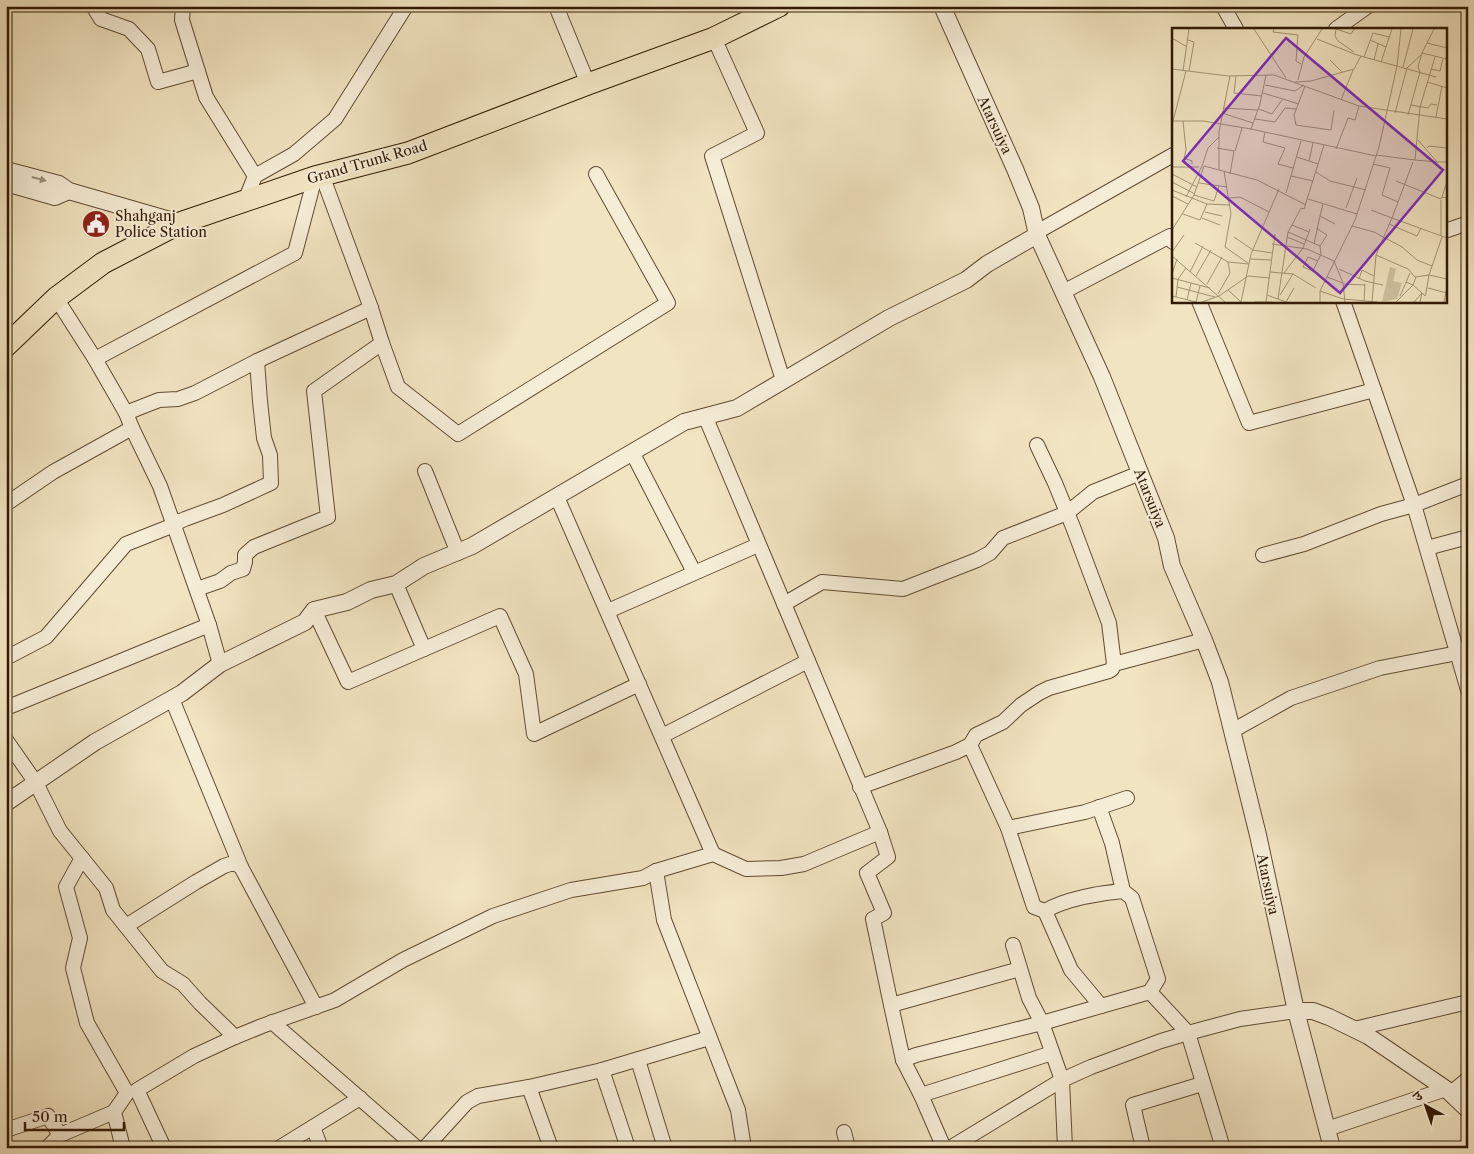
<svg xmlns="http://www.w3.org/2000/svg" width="1474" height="1154" font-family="'Libre Caslon Text','Noto Serif Devanagari',serif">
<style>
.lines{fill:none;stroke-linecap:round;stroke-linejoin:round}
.minor-casing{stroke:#614c32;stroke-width:16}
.tertiary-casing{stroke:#614c32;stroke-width:18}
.primary-casing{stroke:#311a03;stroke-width:23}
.minor{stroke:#f6edd7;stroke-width:14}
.tertiary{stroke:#f6edd7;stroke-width:16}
.primary{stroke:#f1e4c1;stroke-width:21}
.oneway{fill:#9d8e78}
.labels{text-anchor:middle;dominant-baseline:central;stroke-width:4;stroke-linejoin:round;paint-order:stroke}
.street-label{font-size:14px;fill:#311a03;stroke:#f6edd7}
.poi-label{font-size:14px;fill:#311a03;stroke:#f6edd7;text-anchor:start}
.inset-road{fill:none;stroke:#a49375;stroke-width:1}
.view{fill:#7b2cbf;fill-opacity:0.15;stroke:#7b2cbf;stroke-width:2.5}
.inset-edge{fill:none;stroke:#311a03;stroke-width:2.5}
</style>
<rect width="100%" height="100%" fill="#f1e4c1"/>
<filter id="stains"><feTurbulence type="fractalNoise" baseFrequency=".004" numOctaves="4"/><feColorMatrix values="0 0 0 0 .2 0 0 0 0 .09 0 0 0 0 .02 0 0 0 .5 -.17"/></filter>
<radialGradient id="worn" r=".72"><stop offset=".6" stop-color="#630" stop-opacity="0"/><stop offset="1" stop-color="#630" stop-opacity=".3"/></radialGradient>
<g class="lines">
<defs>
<g id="minor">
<path d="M93,6L101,19L129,29L148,49L158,82L198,71"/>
<path d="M183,6L182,20L206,97L255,176"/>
<path d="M556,6L588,84"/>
<path d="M1223,6L1236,29"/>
<path d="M1336,29L1368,6"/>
<path d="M714,38L757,133L712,156L783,380"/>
<path d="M322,175L371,308L382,343L398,387L458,434L668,303L596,174"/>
<path d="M245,201L255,176L294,154L335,119L406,6"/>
<path d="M1445,231L1468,223"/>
<path d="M1037,232L1173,155"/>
<path d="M1063,292L1170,236L1173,242"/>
<path d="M56,298L95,359L126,413L132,428L160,486L209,625L220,664"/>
<path d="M1199,301L1249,423L1374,390"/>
<path d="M95,359L295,253L315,177"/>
<path d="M126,413L159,400L178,399L195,393L257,361L371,308"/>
<path d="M705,416L880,832L888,857L867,873L884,913L873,919L891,1005"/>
<path d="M1037,445L1055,483L1073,527L1109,623L1114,664"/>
<path d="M632,452L694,572"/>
<path d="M425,471L458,553"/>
<path d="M1468,484L1414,505L1468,690"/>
<path d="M557,497L713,854"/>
<path d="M6,504L53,472L132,428"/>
<path d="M172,520L178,522L185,519L223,505L271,483L270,455L264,438L260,401L257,361"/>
<path d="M1427,548L1468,537"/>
<path d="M1263,555L1304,544L1381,514L1414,505L1343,301"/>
<path d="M396,584L424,649"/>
<path d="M197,589L220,581L231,573L243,569L245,562V555L254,547L328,517L314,391L382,343"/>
<path d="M784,604L822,582L903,589L977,560L990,553L1003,538L1067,513L1093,492L1140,473"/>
<path d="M314,610L348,682L500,616L526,674L534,734L639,684"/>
<path d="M608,611L758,545"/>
<path d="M6,658L46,637L126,544L174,525"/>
<path d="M172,699L241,867"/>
<path d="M6,708L209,625"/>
<path d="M1232,731L1291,698L1380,668L1468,651"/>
<path d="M662,736L808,661"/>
<path d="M6,740L36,783L60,831L106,888L113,910L162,971L183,984L200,1003L235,1037"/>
<path d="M970,745L1008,828L1085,812L1127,798"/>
<path d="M860,787L956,752L970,745L976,735L1003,722L1021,705L1039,693L1049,688L1109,671L1112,669L1114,664L1204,640"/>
<path d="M1099,807L1112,843L1123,891"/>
<path d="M1008,828L1034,907L1045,911L1071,970L1101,1006"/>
<path d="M82,858L66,887L80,938L73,968L87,1023L127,1093L114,1112L123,1148"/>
<path d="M656,871L664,920L738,1110L744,1148"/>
<path d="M1045,911C1065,899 1099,893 1123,891L1132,898L1158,979L1150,992L1188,1033L1223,1148"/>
<path d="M126,926L196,882L224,866L230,864H236L241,867L316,1007"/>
<path d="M1013,945L1029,998L1042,1023L1062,1080L1065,1148"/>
<path d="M272,1022L417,1148"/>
<path d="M1354,1029L1468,1002"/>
<path d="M638,1060L665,1148"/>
<path d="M903,1060L916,1055L1042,1023L1150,992"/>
<path d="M602,1070L628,1148"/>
<path d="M529,1087L551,1148"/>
<path d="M1451,1093L1468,1079"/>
<path d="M921,1095L1052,1053"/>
<path d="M313,1127L321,1148"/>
<path d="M1327,1129L1446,1089"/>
<path d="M6,1130L48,1116L60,1135"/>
<path d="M844,1132L848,1148"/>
<path d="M47,1148L60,1135L114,1112"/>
<path d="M164,1148L137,1090L194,1056L235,1037L262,1026L335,1000L403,960L493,916L571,890L643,878L656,871L713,854L746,869L781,868L804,864L880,832"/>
<path d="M279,1148L360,1098"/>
<path d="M425,1148L467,1102L478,1096L529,1087L602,1070L709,1038"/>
<path d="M944,1148L921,1095L903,1060L891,1005L1020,969"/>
<path d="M950,1148L1062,1080L1091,1067L1161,1041L1188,1033L1240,1019L1296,1011"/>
<path d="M1143,1148L1133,1105L1202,1084"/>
</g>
<g id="tertiary">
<path d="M942,6L1015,169L1031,208L1037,235L1102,377L1166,538L1172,566L1204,640L1220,682L1258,835L1296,1011L1332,1148"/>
<path d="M6,170L59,184L69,191L180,223"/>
<path d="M6,183L55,197L69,191"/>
<path d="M6,803L95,742L182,693L220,664L305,622L314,610L347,602L371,590L396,584L424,566L472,546L684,422L737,408L889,318L966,280L987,264L1037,235"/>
<path d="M1296,1011H1313L1329,1017L1368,1036L1446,1089L1468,1110"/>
</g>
<path id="primary" d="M6,346L56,298L103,263L180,223L315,177L408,153L588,84L714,38L779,6"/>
</defs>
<use href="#minor" class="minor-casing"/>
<use href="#tertiary" class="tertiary-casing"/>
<use href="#primary" class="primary-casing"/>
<use href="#minor" class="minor"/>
<use href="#tertiary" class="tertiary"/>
<use href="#primary" class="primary"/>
</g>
<defs><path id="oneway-solid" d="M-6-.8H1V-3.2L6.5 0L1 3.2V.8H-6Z" transform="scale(1.25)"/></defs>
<use class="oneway" href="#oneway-solid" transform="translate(39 179) rotate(15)"/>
<defs>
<symbol id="civic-disc" viewBox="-11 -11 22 22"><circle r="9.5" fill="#8f2418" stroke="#f6edd7"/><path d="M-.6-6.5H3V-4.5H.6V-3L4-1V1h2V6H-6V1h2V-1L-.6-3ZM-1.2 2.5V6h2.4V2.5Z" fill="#fff"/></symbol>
</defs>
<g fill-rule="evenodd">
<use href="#civic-disc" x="80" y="208" width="32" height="32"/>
</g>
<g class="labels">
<g class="street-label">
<text transform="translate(995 125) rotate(65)">Atarsuiya</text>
<text transform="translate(367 162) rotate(-16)">Grand Trunk Road</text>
<text transform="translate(1150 498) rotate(68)">Atarsuiya</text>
<text transform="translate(1268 884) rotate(78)">Atarsuiya</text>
</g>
<g class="poi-label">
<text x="115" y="216">Shahganj<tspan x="115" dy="16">Police Station</tspan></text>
</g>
</g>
<g transform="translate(1172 28)">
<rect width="275" height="275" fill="#f1e4c1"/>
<path d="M218,239L224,241L221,253L230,255L225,271L210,274Z" fill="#d0c2a1"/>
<path class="inset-road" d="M82,1L114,50M102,1L101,4L126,7L124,33L129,36M164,1L163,8L166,13L182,24M164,1L179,6L182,1M0,10L15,19M145,11L185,27L264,49M16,12L22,14L17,43M198,12L214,19M255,15L275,20M250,25L275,31M192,29L201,5L217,9M158,32L170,44M202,32L206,16M209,34L220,1M231,39L241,1M0,41L56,48L102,47L187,78L275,91M259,41L268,43L271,31M11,43L17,1M64,48L62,65L90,68M126,52L132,29L150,1M123,54L139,53L182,41L189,28M255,54L275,60M93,57L123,63L132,57M133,58L122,87L124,97L159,102L162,82M91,65L127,76M169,72L181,42M239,77L256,80L259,76L265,77M51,80L86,82M87,81L100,86L110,72M50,85L81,95M223,85L235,40L250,26M236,87L248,44L246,39L250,25L262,1M264,89L270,58M83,91L103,94L113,80L124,81M0,93H31L79,101L204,128M1,93L14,43M11,93L14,122L12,130L20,133V136M79,101L88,76L94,47M93,104L91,114L113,120L106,136L121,140M246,112L265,134H275M45,120L62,123L58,146M255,120L257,118L275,120M164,121L176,90L183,92L187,78M63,123L70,100M204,127L243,132L248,79L263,29M125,129L146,136M243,132L265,134M137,133L141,115M201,136L218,140L210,167L226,174M0,139H27M47,142V104L58,48M52,143L59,186L53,219L76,235M144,144L158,153L194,162M0,146L25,159M119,148L141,153M224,153L269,171L270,169L275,170M0,154L23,166M27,155L55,159M0,162L35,176L58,177M114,165L129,113M22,167L42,173L47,158M0,168L16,176M14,169L30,138L36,120L47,109M270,169L275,153M57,170L68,169L97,184M136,171L185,186M151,176L148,188L163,196M174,180L185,150M199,182L220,190L241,134M33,184L50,188M11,186L28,192L35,176M30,190L48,197M217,196L245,208L249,200M120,197L129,180L132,181L152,117M180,198L202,204L230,219L245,232L260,238M144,200L155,207L148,218L149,226L141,243L131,239L136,229L146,233M0,202L22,167L32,138L85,152L134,177M116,204L148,218M269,208V172M62,209L81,222L100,225M115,209L132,216M23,215L56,234L58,245L46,266M100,216L135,221L162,233L171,255L173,274M142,216L148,188M0,224L12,207M204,227L236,241L243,249L257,247L270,209M0,228L53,274M78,231L99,232M56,234L77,236M167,241L193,253L211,257M18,244L31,218M98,244L121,246L144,260M112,245L131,220L138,201M0,246L5,231M24,248L39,222M155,249L171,255M0,250L38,260M187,251L190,242L202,248M234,254L241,257L244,249M35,256L50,229M171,256L193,257M5,259L43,269M256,260L275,265M56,262L69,274M148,263L171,271L205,274M95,267L114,274M108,267L121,246M0,268L24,274M228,268L238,245M4,269L6,251L14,240M106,271L116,204L120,197L137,204M15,272L19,255M192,273L193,256M24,274L28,258M30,274L47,268L76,248L98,250M69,274L79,226L107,161M83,274H101M94,274L103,206M114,274L122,260M148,274V263L183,192L207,119L225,38L229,1M200,274L204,227L220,190L275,210M224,274L241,257L250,265L242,274M248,274L250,265L253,268L254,265L257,247L275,251M272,274L275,258"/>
<path class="view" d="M114,10L271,142L168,265L11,133Z"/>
<rect width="275" height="275" class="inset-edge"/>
</g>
<rect width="1474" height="1154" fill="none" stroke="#f1e4c1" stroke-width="25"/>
<rect x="8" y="8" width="1459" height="1139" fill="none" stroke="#311a03" stroke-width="2.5"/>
<rect x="12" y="12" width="1449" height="1129" fill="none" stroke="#311a03"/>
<g transform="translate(1426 1106) rotate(320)" stroke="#f6edd7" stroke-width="4" paint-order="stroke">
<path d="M0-4L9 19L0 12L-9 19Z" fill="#311a03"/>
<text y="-8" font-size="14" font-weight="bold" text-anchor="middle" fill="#311a03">उ</text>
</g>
<path d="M25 1122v8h99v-8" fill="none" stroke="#311a03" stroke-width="2.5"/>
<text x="32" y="1122" font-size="15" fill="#311a03" stroke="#f6edd7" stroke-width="4" paint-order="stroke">50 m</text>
<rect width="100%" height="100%" filter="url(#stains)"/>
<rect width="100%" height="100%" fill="url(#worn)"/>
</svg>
